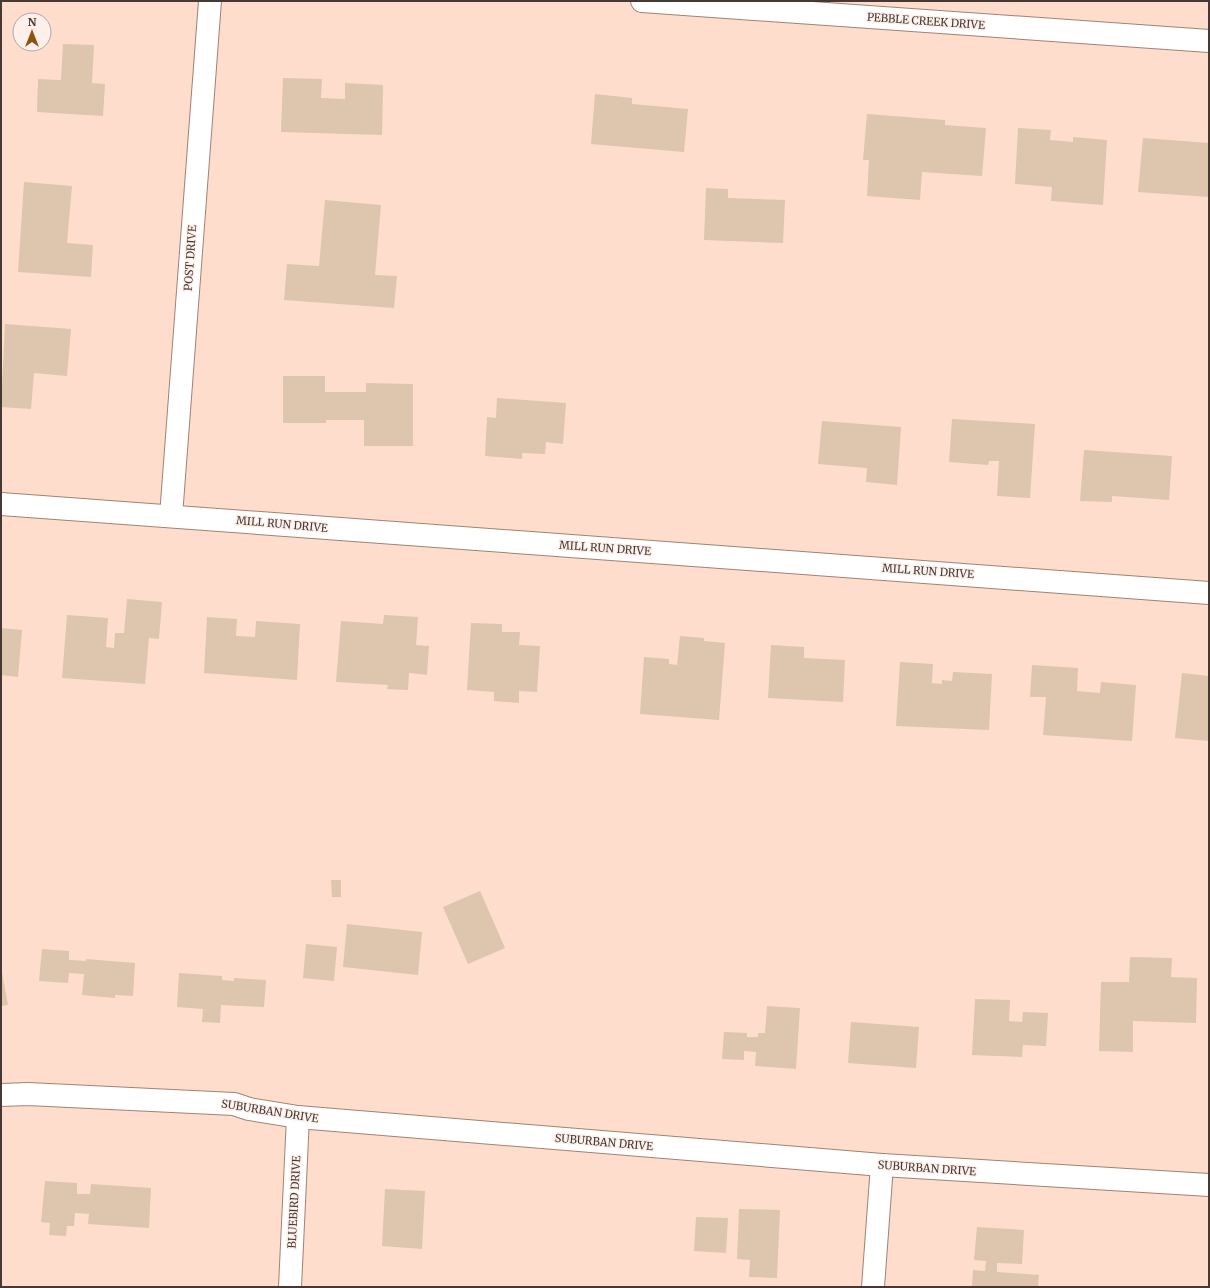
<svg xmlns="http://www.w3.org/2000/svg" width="1210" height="1288" font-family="Merriweather,serif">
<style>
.building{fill:#dec5ad}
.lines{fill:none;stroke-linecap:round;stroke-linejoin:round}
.minor-casing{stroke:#a08273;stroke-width:24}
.minor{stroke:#fff;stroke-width:22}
.labels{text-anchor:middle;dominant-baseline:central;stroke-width:3;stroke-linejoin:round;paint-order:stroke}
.street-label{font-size:11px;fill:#463933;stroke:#fdefe9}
</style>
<rect width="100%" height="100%" fill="#ffddcd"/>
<g class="building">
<path d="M63,44L94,45L92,83L105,84L103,116L37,112L38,79L61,80Z"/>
<path d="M283,78L322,79L321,98L345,99V83L383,85L382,135L281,132Z"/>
<path d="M595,94L632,98V104L688,109L684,152L591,144Z"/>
<path d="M867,114L945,120V125L986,128L982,176L922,172L920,200L867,196L869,160H863Z"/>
<path d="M1018,128L1051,130L1050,140L1073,142V137L1107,140L1103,205L1051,201L1052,187L1015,184Z"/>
<path d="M1143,138L1209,143V197L1138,192Z"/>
<path d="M24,182L72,186L67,243L93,245L91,277L18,272Z"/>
<path d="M706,188L728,189V198L785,200L783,243L704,240Z"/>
<path d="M325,200L381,205L375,275L397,276L394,308L284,300L287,264L319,266Z"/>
<path d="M5,324L71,329L67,376L34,373L31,409L1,407Z"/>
<path d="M283,376H325V392H366V383L413,384V446H364V420H326V423H283Z"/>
<path d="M497,398L566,403L563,444L546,442L545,454L522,453V459L485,456L487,417L496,418Z"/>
<path d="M952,419L1035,424L1030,498L997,496L999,461H989L988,465L949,462Z"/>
<path d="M822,421L901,427L897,485L866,482L867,468L818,464Z"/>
<path d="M1084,450L1172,456L1169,500L1112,496V502L1080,501Z"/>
<path d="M127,599L162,602L159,639L149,638L145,684L62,678L67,615L108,618L106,647L114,648L115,633H124Z"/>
<path d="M384,615L418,617L416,645L429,646L427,675L409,673L408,690L387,689L388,685L336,682L341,621L383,624Z"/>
<path d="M207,617L237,619L236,636L255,637L256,621L300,624L297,680L204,673Z"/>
<path d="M471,623L502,624V632H520L519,645L540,646L537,692L519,691V703L494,701V692L467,690Z"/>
<path d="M1,628L22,630L18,677L1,675Z"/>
<path d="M680,636L704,638V641L725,643L719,720L640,714L644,657L669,659V664L677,665Z"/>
<path d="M771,645L804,647V658L845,660L843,702L768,698Z"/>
<path d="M900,662L933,664L932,683L942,684V680L952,681L953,672L992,674L989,730L896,726Z"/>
<path d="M1032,665L1078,668L1077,691L1100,693L1101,682L1136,685L1132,741L1043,735L1046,697H1030Z"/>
<path d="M1182,673L1209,676V741L1175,738Z"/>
<path d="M331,880H341V897H332Z"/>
<path d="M480,891L505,948L468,964L443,907Z"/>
<path d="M347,924L422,932L418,975L343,967Z"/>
<path d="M306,944L337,947L334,981L303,978Z"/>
<path d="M42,949L69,951V960L86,961V959L135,963L133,996L115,995V998L82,995L84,974L69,973L68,983L39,981Z"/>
<path d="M1130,957L1172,958L1171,977L1197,978L1196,1023L1133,1021V1052L1099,1051L1101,982H1129Z"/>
<path d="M1,967L8,1005L1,1006Z"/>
<path d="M179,973L222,976V980L234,981V978L266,980L264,1007L221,1005L220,1023L202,1022L203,1009L177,1007Z"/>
<path d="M975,999L1010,1000L1009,1021L1022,1022L1023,1012L1048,1013L1046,1046L1023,1045L1022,1057L972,1055Z"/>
<path d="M767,1006L800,1008L796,1069L755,1066L756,1052L744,1051V1060L722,1059L724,1032L747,1033V1037H758V1033H765Z"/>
<path d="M851,1022L919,1027L916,1068L848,1063Z"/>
<path d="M45,1181L77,1183V1194H90L91,1184L151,1188L149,1228L88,1224L89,1214L75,1213L74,1226H67L66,1236L49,1235L50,1223L41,1222Z"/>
<path d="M385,1189L425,1191L422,1249L382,1246Z"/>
<path d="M739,1209L780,1210L777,1278L749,1277L750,1260L737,1259Z"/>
<path d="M696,1217L728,1218L726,1253L694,1251Z"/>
<path d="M977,1227L1024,1230L1022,1264L997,1263V1272L1039,1275L1038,1287H972L973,1270L985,1271L986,1261L974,1260Z"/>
</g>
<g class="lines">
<defs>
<g id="minor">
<path d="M642,1L1209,41"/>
<path d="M1,504L1209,593"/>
<path d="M171,516L210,1"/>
<path d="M1,1095L28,1094L234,1104L249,1109L298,1117L882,1165L1209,1185"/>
<path d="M290,1287L298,1117"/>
<path d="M873,1287L882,1165"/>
</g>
</defs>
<use href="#minor" class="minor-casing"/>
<use href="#minor" class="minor"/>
</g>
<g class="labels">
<g class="street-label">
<text transform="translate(926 21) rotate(4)">PEBBLE CREEK DRIVE</text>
<text transform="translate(190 258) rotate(-86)">POST DRIVE</text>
<text transform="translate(282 524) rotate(5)">MILL RUN DRIVE</text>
<text transform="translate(605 548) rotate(4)">MILL RUN DRIVE</text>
<text transform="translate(928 571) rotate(4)">MILL RUN DRIVE</text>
<text transform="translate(270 1111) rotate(9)">SUBURBAN DRIVE</text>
<text transform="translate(604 1142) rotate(5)">SUBURBAN DRIVE</text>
<text transform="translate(927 1168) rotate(4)">SUBURBAN DRIVE</text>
<text transform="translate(294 1202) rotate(-87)">BLUEBIRD DRIVE</text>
</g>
</g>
<rect width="1210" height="1288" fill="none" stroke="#463933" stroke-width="4"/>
<g transform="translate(32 32)"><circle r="19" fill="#fdefe9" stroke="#b4a6a0"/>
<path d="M0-3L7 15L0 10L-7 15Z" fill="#8d520f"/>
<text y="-6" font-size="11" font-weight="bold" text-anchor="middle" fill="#463933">N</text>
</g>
</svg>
